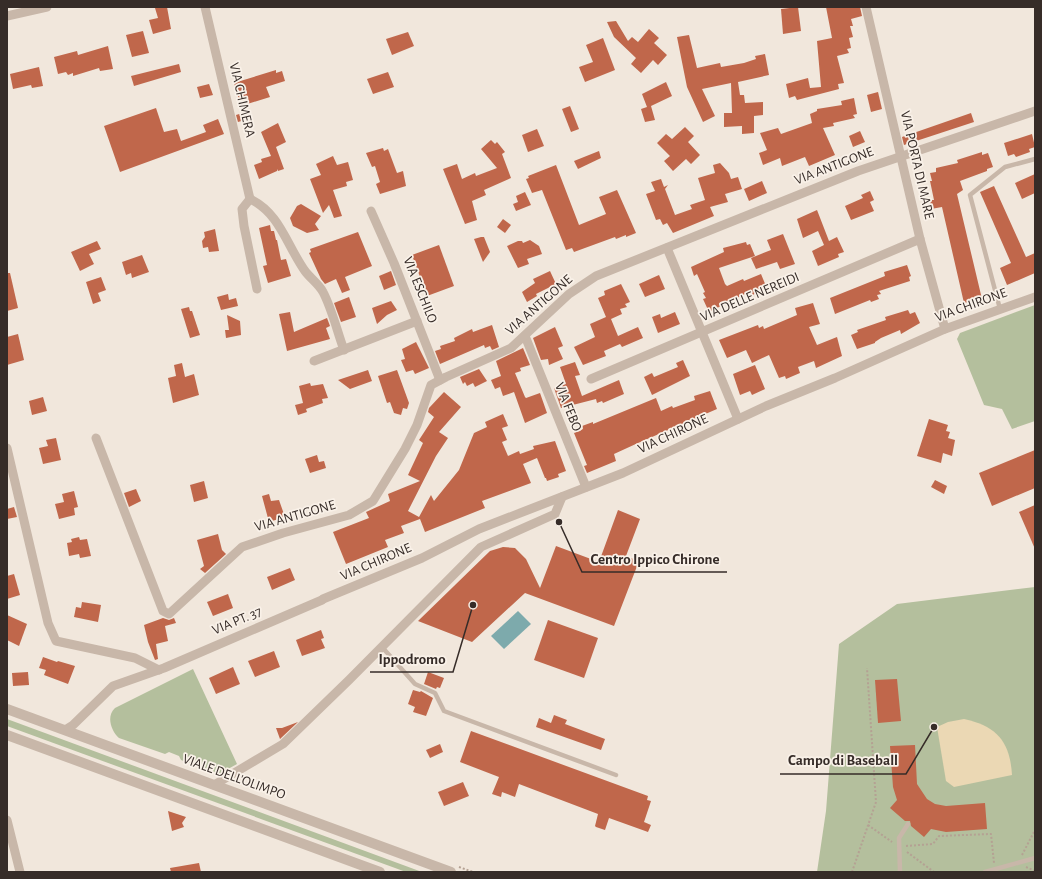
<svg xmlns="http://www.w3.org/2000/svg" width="1042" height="879" font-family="'Alegreya Sans',sans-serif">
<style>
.green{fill:#b4bf9d}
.sand{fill:#ebd8b4}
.water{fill:#7daaac}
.building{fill:#c0674b}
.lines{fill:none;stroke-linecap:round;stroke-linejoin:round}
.path{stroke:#b4a193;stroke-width:2;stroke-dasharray:2 2;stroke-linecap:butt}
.service{stroke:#c8b7a9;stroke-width:4.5}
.minor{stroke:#c8b7a9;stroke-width:9}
.tertiary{stroke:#c8b7a9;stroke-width:10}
.labels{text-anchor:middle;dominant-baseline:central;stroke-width:3.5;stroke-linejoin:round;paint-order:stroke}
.street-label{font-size:14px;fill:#362c28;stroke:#f9f1e8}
.leader{fill:none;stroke:#362c28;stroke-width:1.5}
.callout-dot{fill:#362c28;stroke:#f9f1e8;stroke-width:1.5}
.callout-label{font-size:15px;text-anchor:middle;font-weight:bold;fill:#362c28;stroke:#f9f1e8;stroke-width:3.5;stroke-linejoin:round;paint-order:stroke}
</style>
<rect width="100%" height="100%" fill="#f1e7dc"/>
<g class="green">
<path d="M1035,305V421L1012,429L1002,409L984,405L957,339L960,333Z"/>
<path d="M1035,587V872H817L826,811L839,644L897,604Z"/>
<path d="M193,669L237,764L219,774L181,760L179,756L169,752L165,754L119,738C111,731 106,716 115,708Z"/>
<path d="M7,719L422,872H406L7,726Z"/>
</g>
<path class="sand" d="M964,719C997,726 1010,742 1012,775L954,787L946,781L937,727L948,722Z"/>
<path class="water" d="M518,611L531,624L504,649L491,636Z"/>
<g class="building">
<path d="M161,7H167L171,29L153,34L149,20L158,18L155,8Z"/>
<path d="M798,7L801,31L783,34L781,9Z"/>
<path d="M826,7H860L862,16L851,19L853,26H850L853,37L849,38L851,48L847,49L849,53L837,56L844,83L838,84L839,89L797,100L795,96L789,98L786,84L808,78L810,88L821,87L817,41L832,38Z"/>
<path d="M616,21L628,41L632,37L638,42L649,29L659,38L654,43L667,55L658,65L653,60L641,73L631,64L636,58L614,37L607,22Z"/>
<path d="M143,31L149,53L132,57L126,35Z"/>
<path d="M408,32L414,46L392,55L386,39Z"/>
<path d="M689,35L697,68L720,63L721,67L744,63L756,59L755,56L765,54L769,75L738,82L740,95H744L745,103L763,102V115L754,116V133L742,134V126L724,127V113H732L731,83L702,89L715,116L703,122L687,87L677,37Z"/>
<path d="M603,38L615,70L585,82L579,67L593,62L586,45Z"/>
<path d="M108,46L113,69L100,71L99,68L73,76V73L68,75L66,72L58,74L54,57L77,51L78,55Z"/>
<path d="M179,64L181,72L134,86L131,76Z"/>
<path d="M39,67L43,86L32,88L31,85L13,89L10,74Z"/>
<path d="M276,70V73L282,71L285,81L266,87L270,97L241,106L234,83Z"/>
<path d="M388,72L394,87L373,94L367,79Z"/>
<path d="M666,82L672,96L651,106L655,120L645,122L641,109L647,107L642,94Z"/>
<path d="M209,84L213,95L200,98L197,87Z"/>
<path d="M878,92L882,109L871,112L867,95Z"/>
<path d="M854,98L857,114L853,115L855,118L833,123L834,126L823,128L835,155L809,166L805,157L782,166L780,158L763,165L759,153L767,150L760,133L778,128L781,134L812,123L810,114L817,111V109L842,105L841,101Z"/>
<path d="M570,106L579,129L571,132L562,109Z"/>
<path d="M156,108L164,132L177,129L181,141L206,132L203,125L218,119L224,134L120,172L104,126Z"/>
<path d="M246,112L248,119L238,122L236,115Z"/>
<path d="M971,113L974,122L904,145L902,137Z"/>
<path d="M278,123L286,142L276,147L284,169L278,171L277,169V171L259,179L254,165L262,162L261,159L271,156L261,132Z"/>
<path d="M685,127L694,136L688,142L700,155L691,164L686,159L673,171L664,161L670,156L657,143L666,134L672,139Z"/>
<path d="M537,129L544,146L528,152L522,135Z"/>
<path d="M860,131L865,142L853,147L849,136Z"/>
<path d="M1032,134L1035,147L1029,149L1030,152L1016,157L1014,154L1008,156L1004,143Z"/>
<path d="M491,140L495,144L497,142L505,152L502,154L511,178L484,190L486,195L472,201L477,220L465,224L443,169L457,164L462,179L475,173L476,176L497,168L481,149Z"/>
<path d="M383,148L384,151L388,149L397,173L403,171L406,186L380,194L376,184L380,182L375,166L372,167L366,153Z"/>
<path d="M599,151L601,158L578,169L574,161Z"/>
<path d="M982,152V155L988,153L993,167L987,169V171L960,181L963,190L957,194L982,299L964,303L942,207L931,209L930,200H934L930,181H932L930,173L936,172V168L958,163L957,160Z"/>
<path d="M333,156L337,165L348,162L353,180L346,182L347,186L333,190L342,216L334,218L329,205L323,213L310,179L321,175L316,164Z"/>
<path d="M720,163L729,173L731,179L738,177L742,189L725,194L728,202L710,207L714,216L673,233L667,223L663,225L660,219L656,220L646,194L655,191L651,182L661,179L664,187L668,185L665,189L675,215L692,209L690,205L705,200L698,178L715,173L713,165Z"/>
<path d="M556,165L579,225L606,214L599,197L617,190L636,233L626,237V235L616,239L615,237L574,252L572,248L566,250L542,190L532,193L526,179L529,178L528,176Z"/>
<path d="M1035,174V193L1022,199L1015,183Z"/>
<path d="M762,181L767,193L749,201L744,189Z"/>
<path d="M994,186L1026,257L1035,253V273L1007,285L1000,268L1011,263L980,192Z"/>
<path d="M870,191L874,200L870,202L874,211L851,220L845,206L863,198L861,195Z"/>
<path d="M525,192L531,205L516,211L513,204L518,202L516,196Z"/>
<path d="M301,204L321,216L315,224L319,230L307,233L293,226L290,218L297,206Z"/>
<path d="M817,210L829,241L837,237L844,252L838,254L839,257L818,266L812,251L824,245L818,231L803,238L797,219Z"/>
<path d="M503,219L511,225L505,233L497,227Z"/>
<path d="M270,225L271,231H274L276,240H277L281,260L286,259L291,276L268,283L263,266L267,265L259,228Z"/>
<path d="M215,229L219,251L209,252L208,247L203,248L202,241L205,237L204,232Z"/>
<path d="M358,232L372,266L345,277L350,290L342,293L336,279L325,284L321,279L309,253L311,252L310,249Z"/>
<path d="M783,234L795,264L780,269L777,262L756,269L751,258L771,250L767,240Z"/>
<path d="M481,237H484L490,252L483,262L474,239Z"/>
<path d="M530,240L539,246L542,254L527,259L529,264L518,268L507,246L518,241H522L523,243Z"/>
<path d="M97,241L101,249L89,254L94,264L80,271L71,252Z"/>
<path d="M746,242L747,245L750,244L755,256L719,268L725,284L727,286L743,279L744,281L761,274L766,286L761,288L762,291L750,296L749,292L709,312L703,299L706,298L703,293L705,292L697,274L694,276L691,267L724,252L723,248Z"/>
<path d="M439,245L454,286L427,296L412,255Z"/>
<path d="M142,255L149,272L132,278L131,273L126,275L122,262Z"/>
<path d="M907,265L911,276L909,277L910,281L879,291L881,294L877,295L879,299L871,302L870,300L835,314L830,298L885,276L884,272Z"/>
<path d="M391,271L396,285L384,290L379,276Z"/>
<path d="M550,271L556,284L536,294L537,296L527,302L522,292L535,283L533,279Z"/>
<path d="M7,273H10L18,308L7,311Z"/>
<path d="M659,275L665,289L645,297L639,284Z"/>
<path d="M101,277L106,290L98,293L101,301L93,304L86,282Z"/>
<path d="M621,284L630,302L625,304L627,307L620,309L622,314L611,319L618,336L638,327L643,338L622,347L620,344L604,351L606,356L583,365L574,347L595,337L590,324L606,317L598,298L605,295L604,291Z"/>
<path d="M228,294L229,300L236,298L238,306L221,310L217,297Z"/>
<path d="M349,297L356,317L341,322L334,303Z"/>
<path d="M391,301L397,310L387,315L377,324L372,308Z"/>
<path d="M813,303L820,324L809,327L817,345L837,337L842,356L816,368L814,361L798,367L800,373L786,379L785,376L779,378L769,355L752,363L746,350L727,358L719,340L758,325L759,328L763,326L764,329L797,315L795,308Z"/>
<path d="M189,307L190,311H192L200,335L190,338L181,309Z"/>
<path d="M908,310L910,314L915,312L920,323L901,334L900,330L881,338L875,342V343L857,349L851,335L858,332L857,330L886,320L885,317Z"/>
<path d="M290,312L294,332L327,318L330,326L326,328L330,339L287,351L279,314Z"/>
<path d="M675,312L680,324L658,333L652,317L660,314L661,318Z"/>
<path d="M227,315L240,321L241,335L226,338L225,330H229Z"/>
<path d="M492,325L499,347L492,350L490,346L485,348L484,345L440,364L435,351L441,349L440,346L455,341L454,338L472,329L473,332Z"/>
<path d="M555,327L563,346L558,348L563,359L549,365L548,359L541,360L533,338Z"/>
<path d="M18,334L24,360L7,365V337Z"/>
<path d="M416,342L429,368L415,374L413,370L406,372L401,360L405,359L402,349Z"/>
<path d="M523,348L530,365L520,368L521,371L515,373L525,397L526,398L540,393L547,413L525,423L514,392L503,396L500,387L495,389L491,380L501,376L496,361Z"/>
<path d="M683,360L690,376L652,395L644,377L652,373L654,377L678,367L676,363Z"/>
<path d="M575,362L580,375L575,376L582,396L619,380L624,394L603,403L602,401L597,403L596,399L561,408L554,388L566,384L560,367Z"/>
<path d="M182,363L185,377L194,374L199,395L173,403L168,378L176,376L174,365Z"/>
<path d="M755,365L765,389L752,395L750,391L740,395L733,374Z"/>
<path d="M479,369L487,381L475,387L473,383L467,386L465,382L463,384L460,377Z"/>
<path d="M368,370L372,381L350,389L338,380Z"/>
<path d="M397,370L409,403L407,409L403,408L401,415L394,413L390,402L387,403L378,376Z"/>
<path d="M310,383L311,386L323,384L328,398L322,399L323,403L306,409L307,412L298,415L295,405L303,403L299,386Z"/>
<path d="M710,391L717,409L638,443L614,454L616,461L587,473L584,466L587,465L574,433L583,429L582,426L593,422V424L656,398L661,411L672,406L673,408L695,400L694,396Z"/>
<path d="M444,392L461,407L439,432L448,438L436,456L408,511L419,517L431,495L434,501L459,470L474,433L487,427L485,422L503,414L508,426L502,428L507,440L502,442L508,456L519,451L520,454L534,449L533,446L555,441L566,471L558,474L559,477L547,481L546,478H545L537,458L523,464L531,483L482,501L485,508L425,532L420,519L401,526L404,533L385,540L388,547L346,564L333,532L369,518L366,512L390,501L388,494L420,481L408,475L423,443L419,440L434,417L428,412L429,408Z"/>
<path d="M43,397L47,411L32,415L29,401Z"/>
<path d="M929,419L948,425L946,431L950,432L948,438L955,440L952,456L943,453L941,463L917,456Z"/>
<path d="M56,438L61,460L43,464L39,448L48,446L46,440Z"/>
<path d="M1035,450V488L992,506L979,473Z"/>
<path d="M317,455L319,462L324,461L326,468L310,473L305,459Z"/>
<path d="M935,480L947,486L944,494L931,487Z"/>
<path d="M204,481L208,498L194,502L190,485Z"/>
<path d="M136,489L141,501L129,507L124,493Z"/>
<path d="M74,491L78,507L74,508L75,515L59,519L55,504L64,502L62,494Z"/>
<path d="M269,494L271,501L279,500L285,517L269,522L262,496Z"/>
<path d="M1035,505V549L1019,512Z"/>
<path d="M14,507L17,517L7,519V509Z"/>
<path d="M618,510L640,519L626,556L639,561L614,626L525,593L472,642L418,621L490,551L503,547L515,548L526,559L540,588L556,546L599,562Z"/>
<path d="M218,534L222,550L226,554L205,573L200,569L204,566L197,540Z"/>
<path d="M79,537L80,540L87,539L91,556L80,558L79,554L69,556L67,543L72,542L71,539Z"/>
<path d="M290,568L295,580L272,590L267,577Z"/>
<path d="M14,574L20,595L7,599V576Z"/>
<path d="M228,594L233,608L213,616L207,602Z"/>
<path d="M82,602L101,605L98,622L74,617L76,607L81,608Z"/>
<path d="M7,615L27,624L19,646L7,640Z"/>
<path d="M163,618L169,620L174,618L176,623L165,626L168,641L156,644L158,659L155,660L148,642L144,625Z"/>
<path d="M548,620L598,638L584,678L534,660Z"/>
<path d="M321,630L324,638L321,639L325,648L302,656L296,640Z"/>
<path d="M274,651L280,667L255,677L248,661Z"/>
<path d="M43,657L57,662L58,661L75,666L68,684L44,675L46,670L39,668Z"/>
<path d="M233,667L240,684L216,694L209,678Z"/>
<path d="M28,672L29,685L13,686L12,673Z"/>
<path d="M428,672L444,678L440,688L437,687L436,689L424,684Z"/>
<path d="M897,679L901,721L878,723L875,680Z"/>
<path d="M413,690L420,692L421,691L433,698L426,716L413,712L415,707L408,704Z"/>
<path d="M554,715L567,720L565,724L605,739L601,750L536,727L539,718L551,723Z"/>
<path d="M298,722L280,739L276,728H282Z"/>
<path d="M471,731L648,796L647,800L651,801L644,822L651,825L648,832L609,818L605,830L596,827L595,826L598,814L519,784L515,797L502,792L501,797L492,794L499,777L460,762Z"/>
<path d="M440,744L443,752L430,758L426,750Z"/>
<path d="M915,745L917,784L927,799L935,804L946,806L985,803L987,829L946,832L931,829L924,837L911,826L910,821H905L890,808L897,800L893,787L890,746Z"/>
<path d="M463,782L469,796L444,806L438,792Z"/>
<path d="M168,811L186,817L182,823L184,827L172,831Z"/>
<path d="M199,863L201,872H171L170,868Z"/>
</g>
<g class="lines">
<g class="path">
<path d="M868,825L892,842"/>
<path d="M906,846L933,844L939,836L991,834L994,863"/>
<path d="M907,852L934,872"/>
<path d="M1022,855L1035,830"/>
<path d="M459,867L473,872"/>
<path d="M1026,867L1035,871"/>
<path d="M852,872L876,802L867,668"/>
</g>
<g class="service">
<path d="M1000,309L970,195L1005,167L1035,159"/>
<path d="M382,647L415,684L435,693L444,711L616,775"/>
<path d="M900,872L899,838L908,824"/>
<path d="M985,872L1035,858"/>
</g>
<g class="minor">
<path d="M205,7L250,199"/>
<path d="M866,7L920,239L945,329"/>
<path d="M7,16L47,7"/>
<path d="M250,199C280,213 287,246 305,271C310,278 319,284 323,292C332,309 337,331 344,350"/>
<path d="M250,199L242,209L244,226L257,289"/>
<path d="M371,211L394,263L440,380"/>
<path d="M667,248L738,419"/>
<path d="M525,336L586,487"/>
<path d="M314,361L417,321"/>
<path d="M591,379L920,239"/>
<path d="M96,438L163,611L169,614L242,547L283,533L349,515L373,501L405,449L417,425L431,385L446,377L511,348L569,294L596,276L858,171L1035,111"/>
<path d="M7,448L48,623L56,641L135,658L159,670"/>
<path d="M323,599L422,558L479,529L623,473L766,406L835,378L945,329L1035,297"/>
<path d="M65,730L73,725L113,686L164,668L322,600"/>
<path d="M214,785L283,744L349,680L481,547L555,514L562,497"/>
<path d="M7,820L20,872"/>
</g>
<g class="tertiary">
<path d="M7,709L451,872"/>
<path d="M7,735L380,872"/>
</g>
</g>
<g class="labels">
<g class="street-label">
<text transform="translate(242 100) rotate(77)">VIA CHIMERA</text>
<text transform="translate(917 165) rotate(77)">VIA PORTA DI MARE</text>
<text transform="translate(834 166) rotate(-21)">VIA ANTIGONE</text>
<text transform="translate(420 290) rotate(68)">VIA ESCHILO</text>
<text transform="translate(750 297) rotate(-23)">VIA DELLE NEREIDI</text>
<text transform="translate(539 305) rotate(-41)">VIA ANTIGONE</text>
<text transform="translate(971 305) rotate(-20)">VIA CHIRONE</text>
<text transform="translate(568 407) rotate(68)">VIA FEBO</text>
<text transform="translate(673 434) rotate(-25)">VIA CHIRONE</text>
<text transform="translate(295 516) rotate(-16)">VIA ANTIGONE</text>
<text transform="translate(376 562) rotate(-23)">VIA CHIRONE</text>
<text transform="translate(237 621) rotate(-23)">VIA PT. 37</text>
<text transform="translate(234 777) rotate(20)">VIALE DELL'OLIMPO</text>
</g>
</g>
<path class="leader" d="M559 522L582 572H727M473 605L453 672H370M934 727L906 774H780"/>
<g class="callout-dot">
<circle cx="559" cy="522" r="4"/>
<circle cx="473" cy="605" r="4"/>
<circle cx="934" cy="727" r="4"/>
</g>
<g class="callout-label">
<text x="655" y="564">Centro Ippico Chirone</text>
<text x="412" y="664">Ippodromo</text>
<text x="843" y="765">Campo di Baseball</text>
</g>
<rect width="1042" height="879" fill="none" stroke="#362c28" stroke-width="16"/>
</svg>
